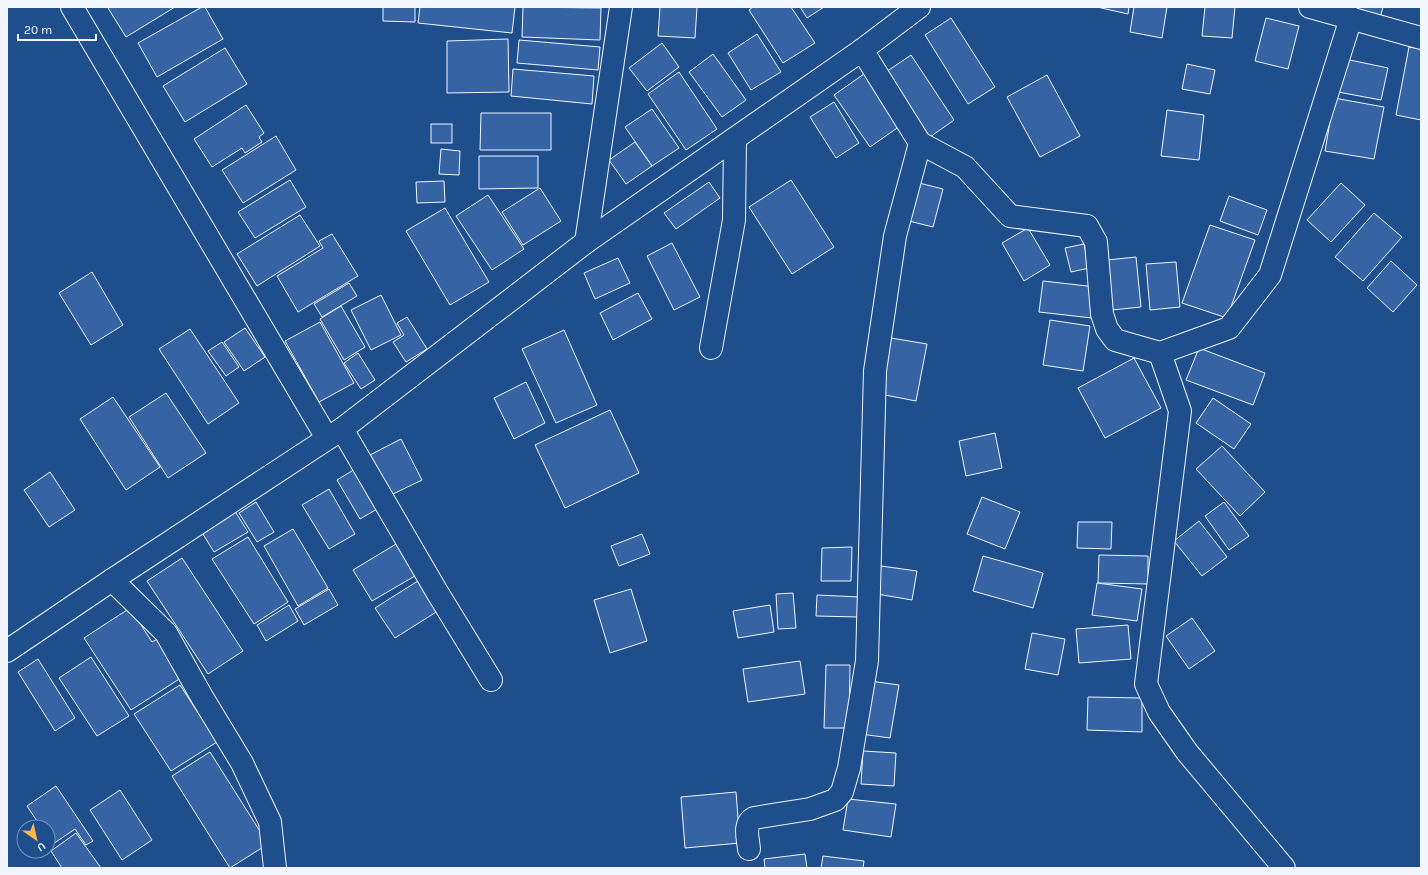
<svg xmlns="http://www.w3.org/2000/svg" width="1428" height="875" font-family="Karla,sans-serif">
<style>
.building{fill:#3563a3;stroke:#f2f6ff}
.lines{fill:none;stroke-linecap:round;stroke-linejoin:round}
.minor-casing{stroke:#f2f6ff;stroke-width:24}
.minor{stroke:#1f4e8c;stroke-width:22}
</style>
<rect width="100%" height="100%" fill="#1f4e8c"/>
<g class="building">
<path d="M109,7H175L126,37L108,8Z"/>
<path d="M202,7H205L223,39L157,77L138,43Z"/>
<path d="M383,7H415V22L383,21Z"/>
<path d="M420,7H515L512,33L418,23Z"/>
<path d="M523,7L601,8L600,40L522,37Z"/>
<path d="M660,7H697L695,38L658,36Z"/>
<path d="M753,7H791L815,43L783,63L749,10Z"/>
<path d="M800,7H824L807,18Z"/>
<path d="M1097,7H1129L1128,14Z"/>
<path d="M1134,7H1167L1162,38L1130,32Z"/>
<path d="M1205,7H1235L1232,38L1202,36Z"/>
<path d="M1349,7H1383L1380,18Z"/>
<path d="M951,18L995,87L968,104L925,35Z"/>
<path d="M1266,18L1299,26L1288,69L1255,61Z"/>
<path d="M757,34L781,72L751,90L728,53Z"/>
<path d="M508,39L509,92L447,93V41Z"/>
<path d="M519,40L600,47L598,70L517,63Z"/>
<path d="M662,43L679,67L647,91L629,68Z"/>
<path d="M1409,47L1421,49V120L1396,115Z"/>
<path d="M225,48L247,84L185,122L163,86Z"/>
<path d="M713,54L746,100L722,117L689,72Z"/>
<path d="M911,55L954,120L930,137L886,72Z"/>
<path d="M1345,59L1388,68L1381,100L1338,92Z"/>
<path d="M1187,64L1215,70L1210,94L1182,89Z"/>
<path d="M513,69L594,76L592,104L511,96Z"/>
<path d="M679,72L717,129L686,150L648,94Z"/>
<path d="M864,74L900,126L870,147L834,95Z"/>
<path d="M1047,75L1080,136L1040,157L1007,97Z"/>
<path d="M1334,98L1384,107L1374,159L1325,151Z"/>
<path d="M834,102L859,143L836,158L810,117Z"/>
<path d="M246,105L264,133L259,137L262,142L245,153L242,148L212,167L194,139Z"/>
<path d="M652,109L679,148L652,166L625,127Z"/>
<path d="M1167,110L1204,115L1199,160L1161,156Z"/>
<path d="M481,113H551V150H480Z"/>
<rect x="431" y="124" width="21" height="19"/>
<path d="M276,136L296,170L243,203L222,170Z"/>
<path d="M635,142L652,166L626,184L609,160Z"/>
<path d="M441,149L460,151L459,175L439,174Z"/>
<path d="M479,156H538V188L479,189Z"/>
<path d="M290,180L306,207L255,238L238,212Z"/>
<path d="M791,180L834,247L792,274L749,207Z"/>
<path d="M444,181L445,202L417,203L416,182Z"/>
<path d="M709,182L720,198L676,229L664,213Z"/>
<path d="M919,183L943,189L933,227L909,221Z"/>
<path d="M1341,183L1365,205L1331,242L1307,220Z"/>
<path d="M540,188L561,221L523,245L502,212Z"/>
<path d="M488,195L524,249L492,270L456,216Z"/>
<path d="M1229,196L1267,210L1258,235L1220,221Z"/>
<path d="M445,208L489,282L450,305L406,231Z"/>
<path d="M1374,213L1402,237L1363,281L1335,257Z"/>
<path d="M300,215L320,246L257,286L237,254Z"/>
<path d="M1210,225L1255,240L1227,318L1182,303Z"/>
<path d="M1028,228L1050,265L1024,281L1002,243Z"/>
<path d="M332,234L358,276L298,312L277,276L323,248L319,241Z"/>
<path d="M672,243L700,297L674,310L647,256Z"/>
<path d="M1084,244L1089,268L1071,272L1065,248Z"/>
<path d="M1136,257L1141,307L1112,310L1107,260Z"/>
<path d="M618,258L630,283L595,299L584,273Z"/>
<path d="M1391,261L1417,285L1393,312L1367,288Z"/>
<path d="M1176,262L1180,307L1150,310L1146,264Z"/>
<path d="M92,272L123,325L91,345L59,293Z"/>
<path d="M1043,281L1096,287L1092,318L1039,312Z"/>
<path d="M349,283L357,296L322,317L314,304Z"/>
<path d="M638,293L652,319L613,340L600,313Z"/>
<path d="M381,295L401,335L371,350L351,310Z"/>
<path d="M341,306L365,347L344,360L320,319Z"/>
<path d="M407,317L427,349L406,362L393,342L404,335L397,323Z"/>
<path d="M1050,320L1090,326L1083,371L1043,365Z"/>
<path d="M320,322L354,383L319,402L285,341Z"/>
<path d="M245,328L265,357L244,371L224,342Z"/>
<path d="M190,329L239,403L208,424L159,349Z"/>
<path d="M564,330L597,405L556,423L522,349Z"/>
<path d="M891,338L927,344L916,401L880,394Z"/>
<path d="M222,342L239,367L226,376L208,351Z"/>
<path d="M1199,348L1265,373L1253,405L1186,380Z"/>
<path d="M358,353L375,380L361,389L344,363Z"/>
<path d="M1134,358L1161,408L1105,438L1078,388Z"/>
<path d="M526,382L545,423L514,439L494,398Z"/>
<path d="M166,393L206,453L168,478L129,417Z"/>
<path d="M113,397L160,467L126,490L80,419Z"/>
<path d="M1213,398L1251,424L1234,449L1196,423Z"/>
<path d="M610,410L639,473L565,508L535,445Z"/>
<path d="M995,433L1002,468L966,476L959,441Z"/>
<path d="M401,439L422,480L391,495L370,455Z"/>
<path d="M1222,446L1265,492L1240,516L1196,469Z"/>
<path d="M360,466L384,505L360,519L337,480Z"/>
<path d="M50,472L75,510L49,527L24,490Z"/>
<path d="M329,489L355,534L329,549L302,505Z"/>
<path d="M982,497L1020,512L1005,549L967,534Z"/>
<path d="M256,502L274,532L257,542L239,513Z"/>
<path d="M1224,502L1249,536L1229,550L1205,516Z"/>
<path d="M231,505L248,532L214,552L198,526Z"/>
<path d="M1199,521L1227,557L1202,576L1174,541Z"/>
<path d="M1078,522H1112L1111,549L1077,548Z"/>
<path d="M293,529L328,588L298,606L264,546Z"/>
<path d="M642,534L650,554L619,566L611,546Z"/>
<path d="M248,537L288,602L254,624L212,559Z"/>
<path d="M401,541L420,573L372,601L353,570Z"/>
<path d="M852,547L851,581H821L822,548Z"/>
<path d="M1099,555L1148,556V584L1098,583Z"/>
<path d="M983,556L1043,573L1033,608L973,591Z"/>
<path d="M182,558L243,651L208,674L147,581Z"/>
<path d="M881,566L917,571L912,600L877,594Z"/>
<path d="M421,579L441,609L395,638L375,608Z"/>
<path d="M1097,583L1142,589L1137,621L1092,615Z"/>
<path d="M329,589L338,605L304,625L295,609Z"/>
<path d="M631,589L647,641L610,653L594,600Z"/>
<path d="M793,593L796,628L778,629L776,594Z"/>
<path d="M817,595L859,597L858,617L816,616Z"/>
<path d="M289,605L298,621L266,641L257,625Z"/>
<path d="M770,605L774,632L738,638L733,611Z"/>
<path d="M130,608L152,642L159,638L184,676L131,710L84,638Z"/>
<path d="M1192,618L1215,651L1189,669L1166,636Z"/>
<path d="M1128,625L1131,659L1079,663L1076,629Z"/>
<path d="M1032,633L1065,639L1058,675L1025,669Z"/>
<path d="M91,657L129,716L97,736L59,678Z"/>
<path d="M38,659L75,718L55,731L18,672Z"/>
<path d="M800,661L805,694L748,702L743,669Z"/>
<path d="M826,665H850L849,728H824Z"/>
<path d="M870,681L899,685L890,738L861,734Z"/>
<path d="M180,685L217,742L171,771L134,714Z"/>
<path d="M1088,697L1142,698V732L1087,730Z"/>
<path d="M863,751L896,753L894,786L861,784Z"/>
<path d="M210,752L268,844L230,868L172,776Z"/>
<path d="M56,786L93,841L86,845L75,829L53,844L48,837V827H41L27,806Z"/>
<path d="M120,790L152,840L122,860L90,810Z"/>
<path d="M736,792L740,843L685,848L681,797Z"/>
<path d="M848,799L896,804L891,837L843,830Z"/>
<path d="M76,833L101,868H62L51,851Z"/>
<path d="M805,854L807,868H765L764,859Z"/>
<path d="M823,856L864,861L863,868H821Z"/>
</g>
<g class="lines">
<defs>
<g id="minor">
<path d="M72,7L327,438"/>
<path d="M1310,7L1421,38"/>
<path d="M862,50L920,143L965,167L1010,216L1087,226L1096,242L1102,314L1107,329L1115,340L1160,353L1229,328L1270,275L1351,18"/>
<path d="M586,242L621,7"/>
<path d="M711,348L734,220L735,139"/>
<path d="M1160,353L1180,411L1146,684L1159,712L1187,752L1284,868"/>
<path d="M342,429L437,592L491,680"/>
<path d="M112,580L166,633L202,697L242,763L270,822L275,868"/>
<path d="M7,651L112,580L342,429L586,242L862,50L919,7"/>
<path d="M749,849C748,838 743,824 754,818L810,809L835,800L842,792L849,768L867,661L875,371L895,236L920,143"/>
</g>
</defs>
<use href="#minor" class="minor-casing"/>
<use href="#minor" class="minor"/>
</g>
<rect width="1428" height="875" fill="none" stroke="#f2f6ff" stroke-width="16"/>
<g transform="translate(36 839) rotate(146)"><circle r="19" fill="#1f4e8c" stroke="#7391ba"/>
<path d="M0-3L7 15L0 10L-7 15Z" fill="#ffb74d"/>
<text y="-6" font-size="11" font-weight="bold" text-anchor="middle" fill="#f2f6ff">U</text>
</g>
<path d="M18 34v6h78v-6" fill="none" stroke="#f2f6ff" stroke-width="2"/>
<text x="24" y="34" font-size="12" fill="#f2f6ff" stroke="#1f4e8c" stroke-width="3" paint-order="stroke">20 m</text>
</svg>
